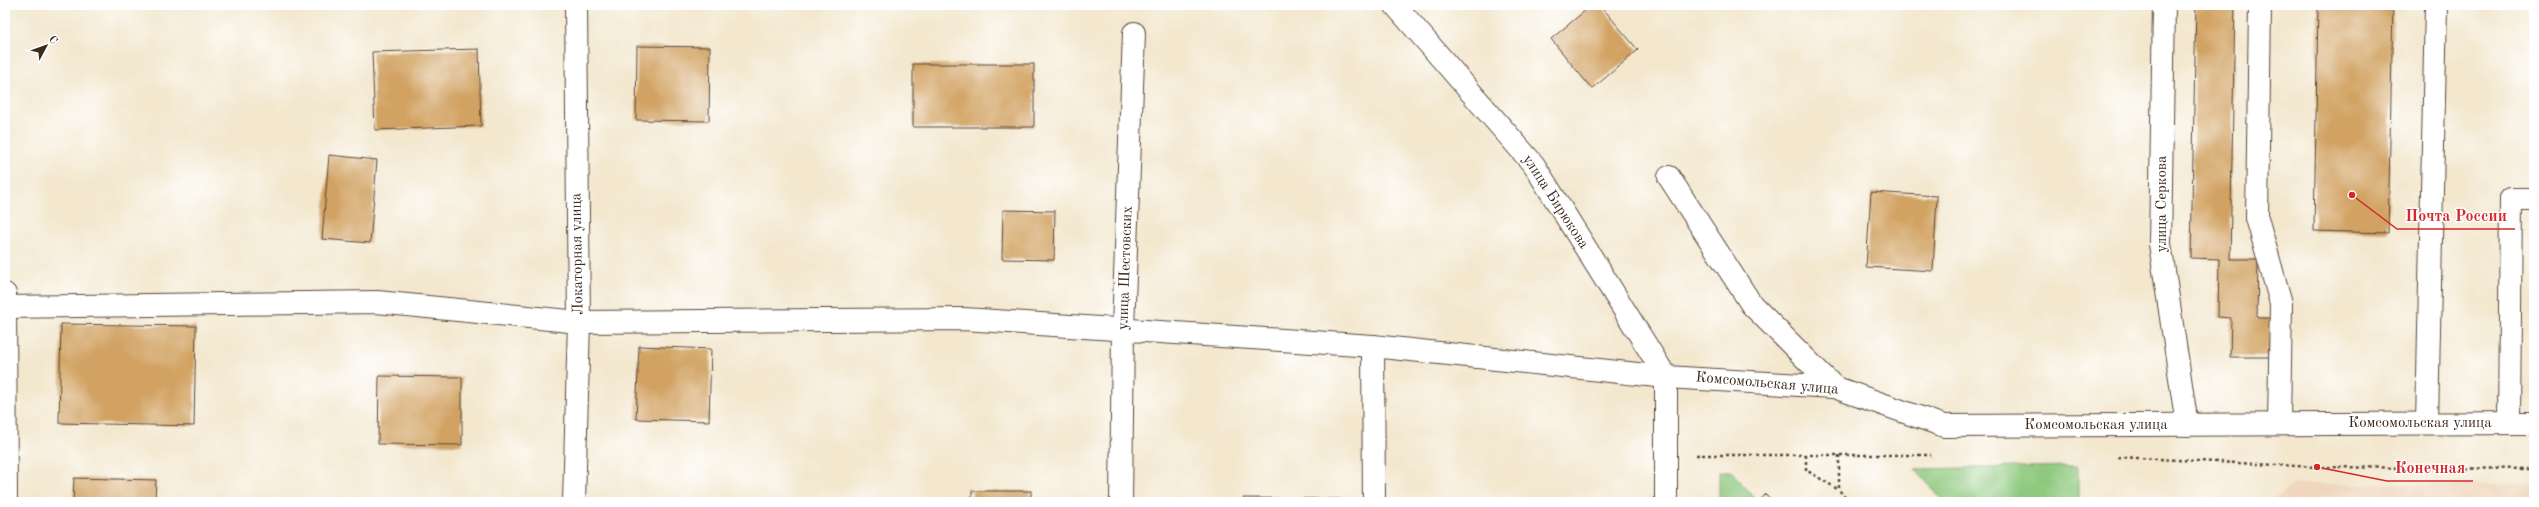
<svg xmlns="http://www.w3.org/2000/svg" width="2539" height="507" font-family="'Old Standard TT',serif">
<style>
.built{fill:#efd6bc}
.green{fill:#8ec97e;stroke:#647a4e}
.building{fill:#d1a262}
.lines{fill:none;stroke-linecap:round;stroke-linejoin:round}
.minor-casing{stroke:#574638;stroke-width:24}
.path{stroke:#574638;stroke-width:2.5;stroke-dasharray:3 3;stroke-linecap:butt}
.minor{stroke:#fff;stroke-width:22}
.labels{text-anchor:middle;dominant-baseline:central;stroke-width:3;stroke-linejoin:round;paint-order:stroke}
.street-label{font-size:15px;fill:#3b2a1e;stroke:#fff}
.leader{fill:none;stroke:#d62828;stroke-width:1.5}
.callout-dot{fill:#d62828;stroke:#fff;stroke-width:1.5}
.callout-label{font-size:16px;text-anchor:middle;font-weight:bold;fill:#d62828;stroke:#fff;stroke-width:3;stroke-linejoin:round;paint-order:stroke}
</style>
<rect width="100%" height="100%" fill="#fff"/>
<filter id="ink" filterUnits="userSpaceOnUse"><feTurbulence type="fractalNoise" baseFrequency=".025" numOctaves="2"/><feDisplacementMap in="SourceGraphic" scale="8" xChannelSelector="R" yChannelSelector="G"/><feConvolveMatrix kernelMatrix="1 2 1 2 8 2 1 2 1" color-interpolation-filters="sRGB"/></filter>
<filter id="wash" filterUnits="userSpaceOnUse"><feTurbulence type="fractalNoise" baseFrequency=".012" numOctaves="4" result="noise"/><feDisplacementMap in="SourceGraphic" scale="16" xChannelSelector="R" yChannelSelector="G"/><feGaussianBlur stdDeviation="0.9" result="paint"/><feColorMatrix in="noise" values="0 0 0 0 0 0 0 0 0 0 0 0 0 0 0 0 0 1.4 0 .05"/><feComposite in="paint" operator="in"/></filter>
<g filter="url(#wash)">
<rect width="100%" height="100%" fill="#f3e7ce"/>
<path class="built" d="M2296,484H2534V502H2271Z"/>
<g class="green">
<path d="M2078,466V502H1944L1915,469Z"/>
<path d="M1719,471H1731L1758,502H1719Z"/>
</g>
<g id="blocks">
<g class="building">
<path d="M1592,5H1600L1638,50L1592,89L1551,39Z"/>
<path d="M2196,5H2235L2230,259H2258L2257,318H2270L2269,357H2230L2231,318L2218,317L2219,259L2191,258Z"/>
<path d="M2318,5H2393L2388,233L2314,231Z"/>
<path d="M637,46L710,47L709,121L636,120Z"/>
<path d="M479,49L481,126L375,130L372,52Z"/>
<rect x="913" y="64" width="121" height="63"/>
<path d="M329,155L377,160L370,243L322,239Z"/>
<path d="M1871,192L1937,196L1933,271L1866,267Z"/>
<path d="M1003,210L1055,211L1054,260L1002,259Z"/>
<path d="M61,324L196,326L194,426L59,423Z"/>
<path d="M639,346L711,349L709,421L636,419Z"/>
<path d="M379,376L462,377V445L378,444Z"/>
<path d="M74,478L156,480L155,502H73Z"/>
<rect x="972" y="491" width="59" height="11"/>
<path d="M1766,494L1773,502H1758Z"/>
<path d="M1243,498L1342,499V502H1243Z"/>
</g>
</g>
</g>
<g filter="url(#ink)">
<use href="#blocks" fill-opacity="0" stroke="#574638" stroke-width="1"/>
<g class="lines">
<defs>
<g id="minor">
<path d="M1395,5L1534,165L1666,377"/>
<path d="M2164,5L2160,244L2187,425"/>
<path d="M2260,5L2257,218L2281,303L2279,424"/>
<path d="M1669,177L1752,305L1834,387"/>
<path d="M5,294L6,502"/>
<path d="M5,307L377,302L579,322L964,319L1373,346L1666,377L1834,387L1944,426L2534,423"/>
<path d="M1373,346L1374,502"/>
<path d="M1666,377V502"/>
<path d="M2427,423L2436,5"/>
<path d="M2509,423L2511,199H2534"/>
<path d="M574,502L579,322L576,5"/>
<path d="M1121,502L1123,329L1134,33"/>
</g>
</defs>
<use href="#minor" class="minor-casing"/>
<g class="path">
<path d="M1696,455H1931"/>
<path d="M1806,455V470L1839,490"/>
<path d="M1839,455V490L1849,502"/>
<path d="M2118,457L2317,467L2534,469"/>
</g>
<use href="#minor" class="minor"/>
</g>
</g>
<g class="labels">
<g class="street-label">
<text transform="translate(1555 202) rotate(57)">улица Бирюкова</text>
<text transform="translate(2162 204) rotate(-90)">улица Серкова</text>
<text transform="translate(578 254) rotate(-91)">Локаторная улица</text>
<text transform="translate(1126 268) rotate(-88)">улица Шестовских</text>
<text transform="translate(1767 384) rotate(5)">Комсомольская улица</text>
<text x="2420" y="423">Комсомольская улица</text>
<text x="2096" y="425">Комсомольская улица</text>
</g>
</g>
<path class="leader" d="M2352 195L2397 229H2515M2317 467L2387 481H2473"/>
<g class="callout-dot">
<circle cx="2352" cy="195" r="4"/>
<circle cx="2317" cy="467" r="4"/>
</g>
<g class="callout-label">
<text x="2456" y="221">Почта России</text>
<text x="2430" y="473">Конечная</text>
</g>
<rect width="2539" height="507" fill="none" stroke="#fff" stroke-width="20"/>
<g transform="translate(46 46) rotate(49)" stroke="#ffffff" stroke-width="3" paint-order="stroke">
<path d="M0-3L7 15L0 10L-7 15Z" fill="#3b2a1e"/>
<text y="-6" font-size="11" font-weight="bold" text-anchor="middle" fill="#3b2a1e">С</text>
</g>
</svg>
